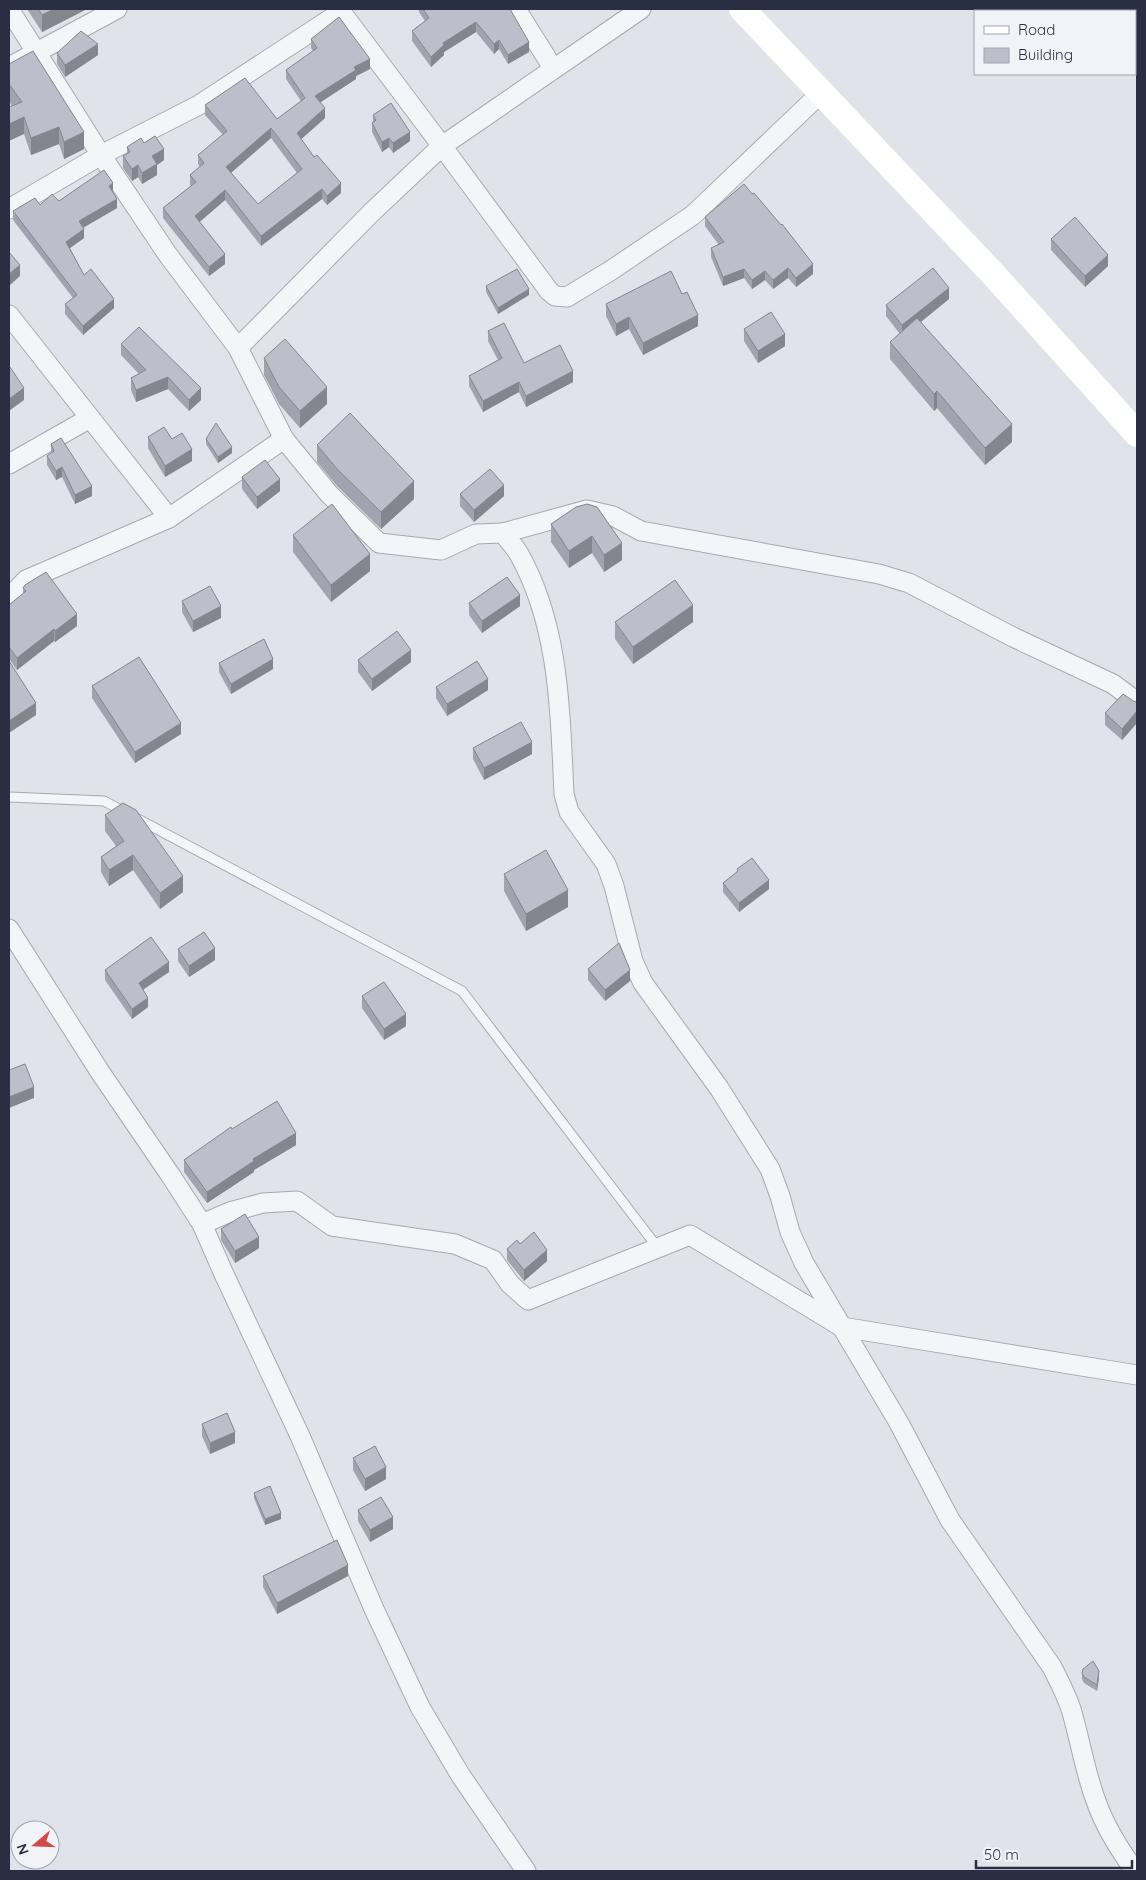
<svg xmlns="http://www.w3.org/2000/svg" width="1146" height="1880" font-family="Quicksand,sans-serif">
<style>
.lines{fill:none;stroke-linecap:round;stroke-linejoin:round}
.lane-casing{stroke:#a6a9b5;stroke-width:11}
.street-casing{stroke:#a6a9b5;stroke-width:21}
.lane{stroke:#f4f5f8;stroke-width:9}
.street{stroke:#f4f5f8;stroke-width:19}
.secondary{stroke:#fff;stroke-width:26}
.wall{fill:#a2a3ae;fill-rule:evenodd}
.shaded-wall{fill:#84858d}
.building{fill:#bcbeca;stroke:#84858d;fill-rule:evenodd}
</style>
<rect width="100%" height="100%" fill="#e1e3ea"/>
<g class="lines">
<defs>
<path id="lane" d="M9,797L104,801L462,991L658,1248"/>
<g id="street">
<path d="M9,9L101,155L168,255L238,348L284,439L329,494L379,543L441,550L476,534L503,533C508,540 515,547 519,554C560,627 560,713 564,794L569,812L606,864L614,886L633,961L643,983L719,1088L770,1169L780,1196L790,1232L804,1263L899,1423L950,1520L1052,1667C1059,1681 1066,1694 1071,1709C1080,1739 1085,1772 1096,1801C1105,1827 1119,1849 1135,1871"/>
<path d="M339,9L442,146L549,291L555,296L567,297L610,271L693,215L822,92"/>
<path d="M516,9L553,68"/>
<path d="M9,67L117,9"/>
<path d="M9,209L101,155L199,105L341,12"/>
<path d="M9,315L169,518"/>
<path d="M238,348L372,212L442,146L641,9"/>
<path d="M9,464L90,418"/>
<path d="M503,533L587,510L613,516L641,531L879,574L909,583L1013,637L1113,684L1137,702"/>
<path d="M9,598L26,580L169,518L284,439"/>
<path d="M9,929L100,1072L171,1176L202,1224L223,1272L300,1436L374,1609L420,1707L461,1776L526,1871"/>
<path d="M202,1224L230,1212L263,1203L297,1201L332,1226L455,1244L493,1260L510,1284L528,1300L690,1235L842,1327L1137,1375"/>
</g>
</defs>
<use href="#lane" class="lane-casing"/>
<use href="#street" class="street-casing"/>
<use href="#lane" class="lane"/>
<use href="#street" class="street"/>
<path class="secondary" d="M742,9L994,275L1137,434"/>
</g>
<g class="wall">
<path d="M27,9H87L42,32Z"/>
<path d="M419,9H510L529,52L508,64L499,49L494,54L476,32L444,52V55L431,67L412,41V31L425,21L419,12Z"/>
<path d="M311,39L370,69L356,76V79L320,102L325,118L301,139L341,193L327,205L322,199L261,246L225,200L199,222L225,264L209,276L163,218V208L191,186L190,185V175L200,167L198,164V155L223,135L205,115V105L277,119L301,101L286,79V70L313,51L311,48ZM271,138L297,173L258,204L231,173Z"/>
<path d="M57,53L98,55L65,77L57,64Z"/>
<path d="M9,64L84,149L64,159L59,144L31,155L24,134L12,106L9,101Z"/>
<path d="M373,115L410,141L393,153L389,147L382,152L372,132V123L373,122Z"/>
<path d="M144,143L164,160L157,165V175L142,184L138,177L132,181L123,168V156L127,154V147Z"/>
<path d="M113,193L117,208L83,228L84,238L70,248L84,275L114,308L83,335L65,314V304L73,298L13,220V211Z"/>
<path d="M705,217L813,274L796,287L788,278L773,289L765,280L752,289L744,278L723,286L711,257V248L719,245L705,226Z"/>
<path d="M1051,239L1108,266L1085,287L1051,250Z"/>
<path d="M486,286L529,295L498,314L486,292Z"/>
<path d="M949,299L921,322L1012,442L985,465L937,408L934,411L890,359V342L900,334L886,316V305Z"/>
<path d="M606,304L698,326L643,355L629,329L616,336L606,316Z"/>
<path d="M744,329L785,346L758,363L744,341Z"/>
<path d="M488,331L524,363L573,382L526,407L519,392L483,412L469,386V376L498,360L488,341Z"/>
<path d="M121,344L201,400L189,411L168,389L136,402L131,390V378L139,374L121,355Z"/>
<path d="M264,358L327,404L300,428L279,404L264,375Z"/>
<path d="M148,437L192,461L165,477L148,448Z"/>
<path d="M206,439L232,453L218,463L206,444Z"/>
<path d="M51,444L92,496L75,504L62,477L56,480L47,465V456L51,453Z"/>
<path d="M317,445L414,499L381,529L337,486L317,462Z"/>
<path d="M242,477L280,491L257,509L242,489Z"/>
<path d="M460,494L504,496L474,522L460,506Z"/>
<path d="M576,507L622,560L604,572L592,553L569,568L551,542V524Z"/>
<path d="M293,535L370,571L331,602L293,552Z"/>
<path d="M23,588L77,626L55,642L54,641L17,670L9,659V605L23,594Z"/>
<path d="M182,601L221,618L193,632L182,612Z"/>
<path d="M469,603L520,606L482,633L469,615Z"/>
<path d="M615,622H693L633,664L615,639Z"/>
<path d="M358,660L411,662L372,691L358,672Z"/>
<path d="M219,663L273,669L231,694L219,672Z"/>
<path d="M92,686L181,734L135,763L92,698Z"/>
<path d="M436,687L488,690L447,716L436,698Z"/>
<path d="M1137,701V723L1122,740L1105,725V713Z"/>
<path d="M473,748L532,754L484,780L473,759Z"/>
<path d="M105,815L183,892L160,909L133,870L109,886L101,872V857L116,846L105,831Z"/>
<path d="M737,869L769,889L739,912L723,892V883L737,872Z"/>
<path d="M504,874L568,907L526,931L504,891Z"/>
<path d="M178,949L215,960L189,977L178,961Z"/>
<path d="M588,969L630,981L605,1001L588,980Z"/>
<path d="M105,970L169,972L143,990L148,1007L132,1019L105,980Z"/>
<path d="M362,996L406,1026L384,1040L362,1008Z"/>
<path d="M232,1129L296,1145L254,1170V1172L207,1203L184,1172V1160Z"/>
<path d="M221,1229L259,1248L235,1263L221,1240Z"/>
<path d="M520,1244L547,1261L524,1281L507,1260V1249Z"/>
<path d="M202,1424L235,1443L210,1454L202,1436Z"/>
<path d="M353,1458L386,1479L365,1491L353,1470Z"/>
<path d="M254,1493L281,1519L265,1525L254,1498Z"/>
<path d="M358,1510L393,1529L370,1542L358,1521Z"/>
<path d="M263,1576H348L277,1614L263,1587Z"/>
<path d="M1082,1673L1099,1677L1097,1691L1084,1683L1082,1679Z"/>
</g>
<g class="shaded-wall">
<path d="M54,9H87L42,32V15Z"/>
<path d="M476,22V32L444,52V55L431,67V57L443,43Z"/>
<path d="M499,40V49L494,54V44Z"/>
<path d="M529,42V52L508,64V55Z"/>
<path d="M98,44V55L65,77V65Z"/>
<path d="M370,59V69L356,76V79L315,106V96L354,67Z"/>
<path d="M325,108V118L297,143V133Z"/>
<path d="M24,117V134L9,141V124Z"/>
<path d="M59,127V144L31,155V138Z"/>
<path d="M271,128V138L226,177V167Z"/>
<path d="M84,132V149L64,159V142Z"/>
<path d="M410,132V141L393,153V143Z"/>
<path d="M389,138V147L382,152V142Z"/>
<path d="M164,149V160L157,165V175L142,184V173L152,156Z"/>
<path d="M138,165V177L132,181V169Z"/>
<path d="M113,183V193L109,186Z"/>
<path d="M341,183V193L327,205V196Z"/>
<path d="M322,189V199L261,246V236Z"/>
<path d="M225,190V200L195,226V216Z"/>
<path d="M117,199V208L79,230V221Z"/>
<path d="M84,229V238L66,251V242Z"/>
<path d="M225,254V264L209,276V267Z"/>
<path d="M1108,255V266L1085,287V276Z"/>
<path d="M813,264V274L796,287V278Z"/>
<path d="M20,265V276L9,286V274Z"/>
<path d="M788,268V278L773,289V280Z"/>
<path d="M744,269V278L723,286V277Z"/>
<path d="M765,271V280L752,289V280Z"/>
<path d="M949,288V299L902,337V325Z"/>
<path d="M529,289V295L498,314V308Z"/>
<path d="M114,299V308L83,335V326Z"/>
<path d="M698,315V326L643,355V343Z"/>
<path d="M629,317V329L616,336V324Z"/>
<path d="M785,334V346L758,363V351Z"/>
<path d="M573,371V382L526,407V396Z"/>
<path d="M168,377V389L136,402V390Z"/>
<path d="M519,382V392L483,412V401Z"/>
<path d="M327,387V404L300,428V411Z"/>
<path d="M24,388V400L9,411V399Z"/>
<path d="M201,388V400L189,411V400Z"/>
<path d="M937,391V408L934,411V394Z"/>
<path d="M1012,424V442L985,465V448Z"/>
<path d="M232,447V453L218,463V457Z"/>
<path d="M192,449V461L165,477V466Z"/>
<path d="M62,467V477L56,480V471Z"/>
<path d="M280,479V491L257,509V497Z"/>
<path d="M414,481V499L381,529V512Z"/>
<path d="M504,485V496L474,522V510Z"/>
<path d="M92,486V496L75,504V495Z"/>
<path d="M592,536V553L569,568V551Z"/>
<path d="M622,543V560L604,572V555Z"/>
<path d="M370,554V571L331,602V585Z"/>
<path d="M520,595V606L482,633V621Z"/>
<path d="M693,605V622L633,664V647Z"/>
<path d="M221,606V618L193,632V621Z"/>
<path d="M77,614V626L55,642V631Z"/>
<path d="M54,629V641L17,670V658Z"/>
<path d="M411,650V662L372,691V679Z"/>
<path d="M273,659V669L231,694V684Z"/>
<path d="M488,679V690L447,716V704Z"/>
<path d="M36,703V715L9,733V721Z"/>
<path d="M1137,711V723L1122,740V729Z"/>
<path d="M181,723V734L135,763V752Z"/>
<path d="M532,742V754L484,780V768Z"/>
<path d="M133,855V870L109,886V870Z"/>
<path d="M183,876V892L160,909V893Z"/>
<path d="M769,880V889L739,912V903Z"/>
<path d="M568,890V907L526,931V914Z"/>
<path d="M215,948V960L189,977V966Z"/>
<path d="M169,962V972L139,992V983Z"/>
<path d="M630,970V981L605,1001V990Z"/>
<path d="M148,998V1007L132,1019V1009Z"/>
<path d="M406,1014V1026L384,1040V1029Z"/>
<path d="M34,1087V1098L9,1108V1097Z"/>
<path d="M296,1133V1145L254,1170V1172L207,1203V1192L253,1159Z"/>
<path d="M259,1237V1248L235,1263V1251Z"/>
<path d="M547,1250V1261L524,1281V1270Z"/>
<path d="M235,1432V1443L210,1454V1443Z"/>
<path d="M386,1467V1479L365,1491V1479Z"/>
<path d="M281,1513V1519L265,1525V1519Z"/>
<path d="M393,1517V1529L370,1542V1530Z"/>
<path d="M348,1565V1576L277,1614V1603Z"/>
<path d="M1099,1671V1677L1097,1691V1685Z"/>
</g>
<g class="building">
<path d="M38,9H54L42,15Z"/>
<path d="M423,9H510L529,42L508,55L499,40L494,44L476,22L443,43L444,45L431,57L412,31L429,18Z"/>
<path d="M339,17L370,59L354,67L356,70L315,96L325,108L297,133L314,157L317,155L341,183L327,196L322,189L261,236L225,190L195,216L225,254L209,267L163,208L196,182L190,175L204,163L198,155L227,131L205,105L245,78L277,119L305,98L286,70L317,48L311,39ZM271,128L302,169L258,204L226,167Z"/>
<path d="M81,31L98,44L65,65L57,53Z"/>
<path d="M33,51L84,132L64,142L59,127L31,138L24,117L9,124V107L22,102L9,84V64Z"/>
<path d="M391,103L410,132L393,143L389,138L382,142L372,123L376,120L373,115Z"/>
<path d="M155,136L164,149L152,156L157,164L142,173L138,165L132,169L123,156L130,152L127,147L141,138L144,143Z"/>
<path d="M104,170L113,183L109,186L117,199L79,221L84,229L66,242L84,275L91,269L114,299L83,326L65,304L77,295L13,211L35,198L40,205L52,194L59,201Z"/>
<path d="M744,184L752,194L754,193L781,225L782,224L813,264L796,278L788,268L773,280L765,271L752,280L744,269L723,277L711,248L724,242L705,217Z"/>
<path d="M1075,217L1108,255L1085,276L1051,239Z"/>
<path d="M9,252L20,265L9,274Z"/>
<path d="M933,268L949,288L902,325L886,305Z"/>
<path d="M517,269L529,289L498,308L486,286Z"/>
<path d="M671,271L682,294L687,292L698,315L643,343L629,317L616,324L606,304Z"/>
<path d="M771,312L785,334L758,351L744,329Z"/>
<path d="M917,318L1012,424L985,448L937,391L934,394L890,342Z"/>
<path d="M504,323L524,363L560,345L573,371L526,396L519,382L483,401L469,376L502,358L488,331Z"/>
<path d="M139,327L201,388L189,400L168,377L136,390L131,378L146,370L121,344Z"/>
<path d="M285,339L327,387L300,411L279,387L264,358Z"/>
<path d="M10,367L24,388L9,399V368Z"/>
<path d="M350,413L414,481L381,512L337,469L317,445Z"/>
<path d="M216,423L232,447L218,457L206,439Z"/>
<path d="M164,427L172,439L182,433L192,449L165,466L148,437Z"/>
<path d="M61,438L92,486L75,495L62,467L56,471L47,456L54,451L51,444Z"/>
<path d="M265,460L280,479L257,497L242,477Z"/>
<path d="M490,469L504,485L474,510L460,494Z"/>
<path d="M332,504L370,554L331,585L293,535Z"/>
<path d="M587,504L597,507L622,543L604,555L592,536L569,551L551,524L576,507Z"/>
<path d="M46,572L77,614L55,631L54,629L17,658L9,647V605L26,591L23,588L25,585Z"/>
<path d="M507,577L520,595L482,621L469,603Z"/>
<path d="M675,580L693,605L633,647L615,622Z"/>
<path d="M210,586L221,606L193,621L182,601Z"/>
<path d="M397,631L411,650L372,679L358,660Z"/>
<path d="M264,639L273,659L231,684L219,663Z"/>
<path d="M139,657L181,723L135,752L92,686Z"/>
<path d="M9,661L36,703L9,721Z"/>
<path d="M477,661L488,679L447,704L436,687Z"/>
<path d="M1123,694L1135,702L1137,701V711L1122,729L1105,713Z"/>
<path d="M521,722L532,742L484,768L473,748Z"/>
<path d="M123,803L136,810L183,876L160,893L133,855L109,870L101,857L124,841L105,815Z"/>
<path d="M546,850L568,890L526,914L504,874Z"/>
<path d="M752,858L769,880L739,903L723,883L738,871L737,869Z"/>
<path d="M204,932L215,948L189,966L178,949Z"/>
<path d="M151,937L169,962L139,983L148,998L132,1009L105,970Z"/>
<path d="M619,943L630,970L605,990L588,969Z"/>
<path d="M384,982L406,1014L384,1029L362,996Z"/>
<path d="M25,1064L34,1087L9,1097V1070Z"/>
<path d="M277,1101L296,1133L253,1159L254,1161L207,1192L184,1160L231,1127L232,1129Z"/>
<path d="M245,1214L259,1237L235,1251L221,1229Z"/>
<path d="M534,1232L547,1250L524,1270L507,1249L517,1240L520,1244Z"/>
<path d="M227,1413L235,1432L210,1443L202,1424Z"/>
<path d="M375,1446L386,1467L365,1479L353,1458Z"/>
<path d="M270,1486L281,1513L265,1519L254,1493Z"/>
<path d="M381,1497L393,1517L370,1530L358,1510Z"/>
<path d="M337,1540L348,1565L277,1603L263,1576Z"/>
<path d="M1093,1661L1099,1671L1097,1685L1084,1677L1082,1673L1083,1669Z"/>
</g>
<rect width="1146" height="1880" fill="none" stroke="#292e43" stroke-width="20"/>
<rect x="974" y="10" width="162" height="65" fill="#f1f3f8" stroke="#a1a4b0"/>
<rect x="984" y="26" width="25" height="8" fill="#ffffff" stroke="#a1a4b0"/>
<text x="1018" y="35" font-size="15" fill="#292e43">Road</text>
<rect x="984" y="48" width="25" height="15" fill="#bcbeca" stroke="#a1a4b0"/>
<text x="1018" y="60" font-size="15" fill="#292e43">Building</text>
<g transform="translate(35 1845) rotate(251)"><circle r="24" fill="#f1f3f8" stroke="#a1a4b0"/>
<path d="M0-4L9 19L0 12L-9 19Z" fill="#d14844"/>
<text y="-8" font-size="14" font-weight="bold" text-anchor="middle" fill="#292e43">N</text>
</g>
<path d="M976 1860v8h156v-8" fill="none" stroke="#292e43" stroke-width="2.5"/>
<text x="984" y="1860" font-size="15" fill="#292e43" stroke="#f1f3f8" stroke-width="4" paint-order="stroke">50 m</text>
</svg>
